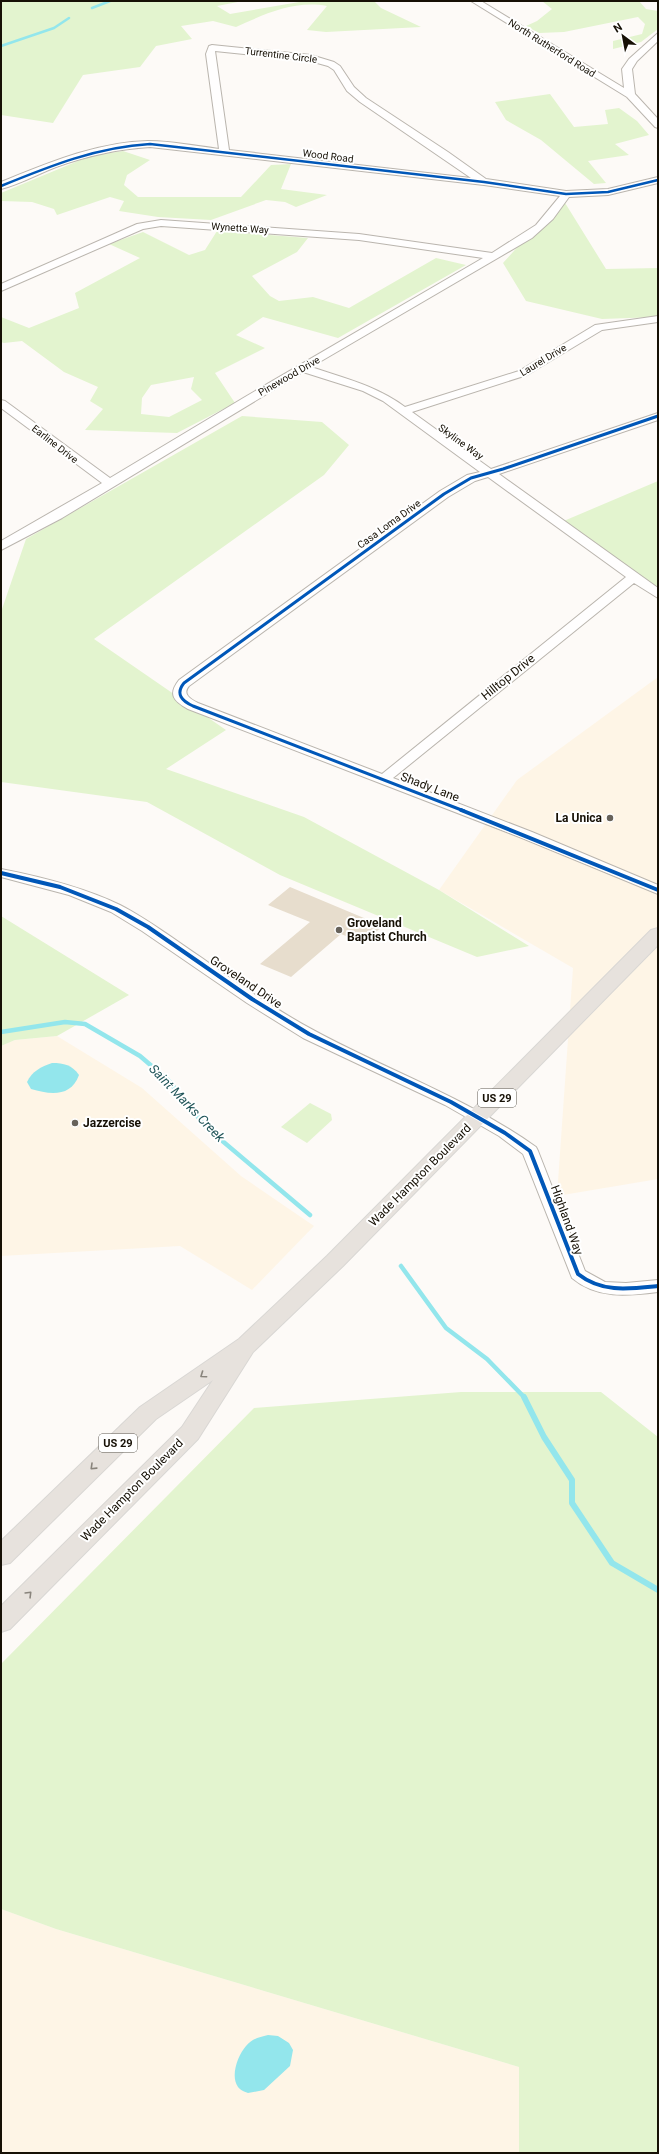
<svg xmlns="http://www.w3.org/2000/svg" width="659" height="2154" font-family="Roboto,sans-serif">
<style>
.built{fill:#fef5e6}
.green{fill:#e3f4cf;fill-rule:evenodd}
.water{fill:#93e6ec}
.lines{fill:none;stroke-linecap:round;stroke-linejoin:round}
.stream-far2{stroke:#93e6ec;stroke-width:2.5}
.stream-far1{stroke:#93e6ec;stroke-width:4.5}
.stream{stroke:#93e6ec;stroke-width:6}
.building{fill:#e7ddcd}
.minor-casing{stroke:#bab5ae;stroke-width:2}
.major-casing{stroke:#d9d7d4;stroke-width:2}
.minor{fill:#fffefe;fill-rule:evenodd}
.major{fill:#e7e2dd;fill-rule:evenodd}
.cycleway-far2-casing{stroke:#fff;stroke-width:4}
.cycleway-far1-casing{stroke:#fff;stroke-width:5}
.cycleway-casing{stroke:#fff;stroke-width:6}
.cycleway-far2{stroke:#0057b8;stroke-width:2.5}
.cycleway-far1{stroke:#0057b8;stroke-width:3}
.cycleway{stroke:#0057b8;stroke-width:4}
.oneway{stroke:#89847c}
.poi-dot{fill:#67625a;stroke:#fff;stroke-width:1.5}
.labels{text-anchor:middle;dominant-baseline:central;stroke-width:4;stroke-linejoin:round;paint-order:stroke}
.far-street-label{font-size:10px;fill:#161005;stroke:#fff}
.shield{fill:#fff;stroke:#5c5850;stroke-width:1}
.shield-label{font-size:11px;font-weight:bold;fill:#161005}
.street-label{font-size:12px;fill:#161005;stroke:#fff}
.poi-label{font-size:12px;font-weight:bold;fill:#161005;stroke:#fff;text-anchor:start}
.water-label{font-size:13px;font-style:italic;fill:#215559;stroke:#fff}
</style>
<rect width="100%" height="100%" fill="#fdfaf7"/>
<g class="built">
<path d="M658,677V1179L557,1196L573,968L439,890L517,780Z"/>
<path d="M57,1036L142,1088L241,1176L314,1226L252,1290L180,1246L1,1256V1046L15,1040Z"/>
<path d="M1,1909L56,1929L519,2067V2153H1Z"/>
</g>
<g class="green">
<path d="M1,1H243L217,6L230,14L305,1H374L381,8L421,27L326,32L307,30L327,6C294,0 265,14 236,27L213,21L181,26L192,39L156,46L140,67L83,75L53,123L1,115Z"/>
<path d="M542,1H639L646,9L658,11V29L641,42L613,49V41L642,34L645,24L638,17L564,32L539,33L526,26L537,21L552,9Z"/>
<path d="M550,94L574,127L608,124L605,110L619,108L637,121L649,135L615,144L629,155L588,161L606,183L594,184L541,140L506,120L495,102Z"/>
<path d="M123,151L150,160L127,175L124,185L138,197H241L271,165L291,164L281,189L327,195L296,207L285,202L266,200L211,220L158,217L119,211L124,201L110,197L57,215L54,209L32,202L1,201V193L90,156Z"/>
<path d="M562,198L606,269L658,268V317L602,319L526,301L503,263Z"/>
<path d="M217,231L308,238L297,252L252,276L270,296L279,301L313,297L349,308L436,258L466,265L338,338L263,317L236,335L265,348L215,373L235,403L177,433L85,430L103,409L90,401L98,387L64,372L22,341L4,343L1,342V317L29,328L79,308L75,293L140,258L109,244L143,232L189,255L205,250ZM194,377L191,389L202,400L169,417L141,414L142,398L151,385Z"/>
<path d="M242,416L322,422L349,445L324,475L94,639L226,730L166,769L304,817L439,890L529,946L477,957L280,875L147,802L1,782V612L26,539Z"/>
<path d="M658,481V599L559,523Z"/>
<path d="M1,916L129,995L57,1036L15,1040L1,1046Z"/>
<path d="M310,1103L331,1114L332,1120L307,1143L281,1127Z"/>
<path d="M461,1392H601L658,1437V2153H519V2067L56,1929L1,1909V1664L254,1408Z"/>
</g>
<g class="water">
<path d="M52,1063C64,1063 72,1065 79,1075C71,1097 51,1095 31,1089L27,1082C32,1071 41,1067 52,1063Z"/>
<path d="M268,2035L278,2036L289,2043L293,2050L290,2066L264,2090L248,2093C245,2092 240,2090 238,2087C230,2076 238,2055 246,2046C252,2039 259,2037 268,2035Z"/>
</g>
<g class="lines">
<g class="stream-far2">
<path d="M92,8L110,1"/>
<path d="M1,46L54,28L69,18"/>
</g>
<g class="stream-far1">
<path d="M1,1032L65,1022L85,1024L140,1056L168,1080L207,1128L310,1215"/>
<path d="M401,1266L446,1328L487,1359L525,1398"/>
</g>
<path class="stream" d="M524,1397L544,1437L572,1480V1503L612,1563L658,1590"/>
</g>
<path class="building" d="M290,887L383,926L363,943L341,934L291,977L260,964L310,922L268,905Z"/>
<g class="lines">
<defs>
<g id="minor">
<path d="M471,1H481L624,88L622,69L629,59L658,33V41L637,61L632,69L635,94L658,119V128L655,127L627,97Z"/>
<path d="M212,45L311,55L334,62L340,66L354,87L366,98L448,152L486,179L566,191L608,189L658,177V183L608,195L569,197L553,219L532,238L311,367C344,378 377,386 405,407L519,371L595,325L658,316V322L602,330L527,375L412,412L491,469L658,413V420L499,474L658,588V598L634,583L393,778L532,832L658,885V894L522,838L188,709C173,701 168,694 179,680L440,491L467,475L480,472L383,401L363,391L303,372L62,518L1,550V541L102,483L1,408V400L5,401L110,478L245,397L483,258L359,240L161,226L143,229L1,291V284L137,224L161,220L359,234L492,253L536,225L560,196L484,185L150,147C117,149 87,156 56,167C38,174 20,184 1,189V182C48,163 97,142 148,141C171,141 196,146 219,149L206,54L209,46ZM215,51L310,61L328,66L334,70L347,91L360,102L471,178L229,150ZM488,477L626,577L382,774L198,703C190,699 182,694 189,686L448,497L475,481Z"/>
<path d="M1,869C42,877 83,887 120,905C149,920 175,940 202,958C238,984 276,1010 315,1031C389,1071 467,1098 536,1147L538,1151L585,1271L605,1282L626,1283L658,1280V1292C627,1296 597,1299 572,1278L523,1154L499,1136L445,1105L303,1038L247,1003L142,931L111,912L69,895L1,877Z"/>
</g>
<path id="major" d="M658,928V945L343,1266L253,1352L198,1439L10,1629L1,1632V1606L182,1427L213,1380L156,1419L10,1563L1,1565V1541L140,1407L239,1339L327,1256L651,930Z"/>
</defs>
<use href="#minor" class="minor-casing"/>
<use href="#major" class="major-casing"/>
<use href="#minor" class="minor"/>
<use href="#major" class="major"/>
<defs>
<path id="cycleway-far2" d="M1,186C50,166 97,147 150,144L484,182L566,194L608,192L658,180"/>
<path id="cycleway-far1" d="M464,811L193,706C182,701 175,694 184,683L444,494L471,478L503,469L658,416"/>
<g id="cycleway">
<path d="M461,810L658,890"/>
<path d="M1,873L60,887L116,909L148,927L252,999L309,1034L451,1102L505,1133L530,1151L578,1274C602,1293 629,1289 658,1286"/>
</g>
</defs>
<use href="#cycleway-far2" class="cycleway-far2-casing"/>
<use href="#cycleway-far1" class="cycleway-far1-casing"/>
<use href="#cycleway" class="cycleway-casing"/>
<use href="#cycleway-far2" class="cycleway-far2"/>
<use href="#cycleway-far1" class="cycleway-far1"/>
<use href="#cycleway" class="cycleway"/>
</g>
<defs><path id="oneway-chevron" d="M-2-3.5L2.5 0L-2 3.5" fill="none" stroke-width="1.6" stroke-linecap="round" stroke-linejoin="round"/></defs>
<g class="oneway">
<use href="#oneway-chevron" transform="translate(203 1375) rotate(145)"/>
<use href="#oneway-chevron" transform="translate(93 1467) rotate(136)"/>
<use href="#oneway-chevron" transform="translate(29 1594) rotate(-45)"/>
</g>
<g class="poi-dot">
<circle cx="610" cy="818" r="4"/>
<circle cx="339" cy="930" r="4"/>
<circle cx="75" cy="1123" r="4"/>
</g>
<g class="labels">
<g class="far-street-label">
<text transform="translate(552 48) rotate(32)">North Rutherford Road</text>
<text transform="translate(281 55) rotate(7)">Turrentine Circle</text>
<text transform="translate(328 156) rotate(7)">Wood Road</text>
<text transform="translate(240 228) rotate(4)">Wynette Way</text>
<text transform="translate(543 360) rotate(-31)">Laurel Drive</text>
<text transform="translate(289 376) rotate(-30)">Pinewood Drive</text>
<text transform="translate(461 442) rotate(36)">Skyline Way</text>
<text transform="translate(55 444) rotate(38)">Earline Drive</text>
<text transform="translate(389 524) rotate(-36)">Casa Loma Drive</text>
</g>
<g class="shield">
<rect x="478" y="1089" width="38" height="18" rx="3"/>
<rect x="99" y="1434" width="38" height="18" rx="3"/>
</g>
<g class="shield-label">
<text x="497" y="1098">US 29</text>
<text x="118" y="1443">US 29</text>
</g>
<g class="street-label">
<text transform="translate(508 677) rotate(-39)">Hilltop Drive</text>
<text transform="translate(430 787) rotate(21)">Shady Lane</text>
<text transform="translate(246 982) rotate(34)">Groveland Drive</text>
<text transform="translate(420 1175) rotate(-45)">Wade Hampton Boulevard</text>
<text transform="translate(567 1220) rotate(70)">Highland Way</text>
<text transform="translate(132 1490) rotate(-45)">Wade Hampton Boulevard</text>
</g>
<g class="poi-label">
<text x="602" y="818" text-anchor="end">La Unica</text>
<text x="347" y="923">Groveland<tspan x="347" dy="14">Baptist Church</tspan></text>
<text x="83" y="1123">Jazzercise</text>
</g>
<g class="water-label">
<text transform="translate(187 1103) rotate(46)">Saint Marks Creek</text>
</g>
</g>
<rect width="659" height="2154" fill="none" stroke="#161005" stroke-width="4"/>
<g transform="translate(623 36) rotate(328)" stroke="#ffffff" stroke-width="3" paint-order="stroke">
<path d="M0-3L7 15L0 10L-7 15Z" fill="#161005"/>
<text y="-6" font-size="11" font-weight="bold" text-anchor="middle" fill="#161005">N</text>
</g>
</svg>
